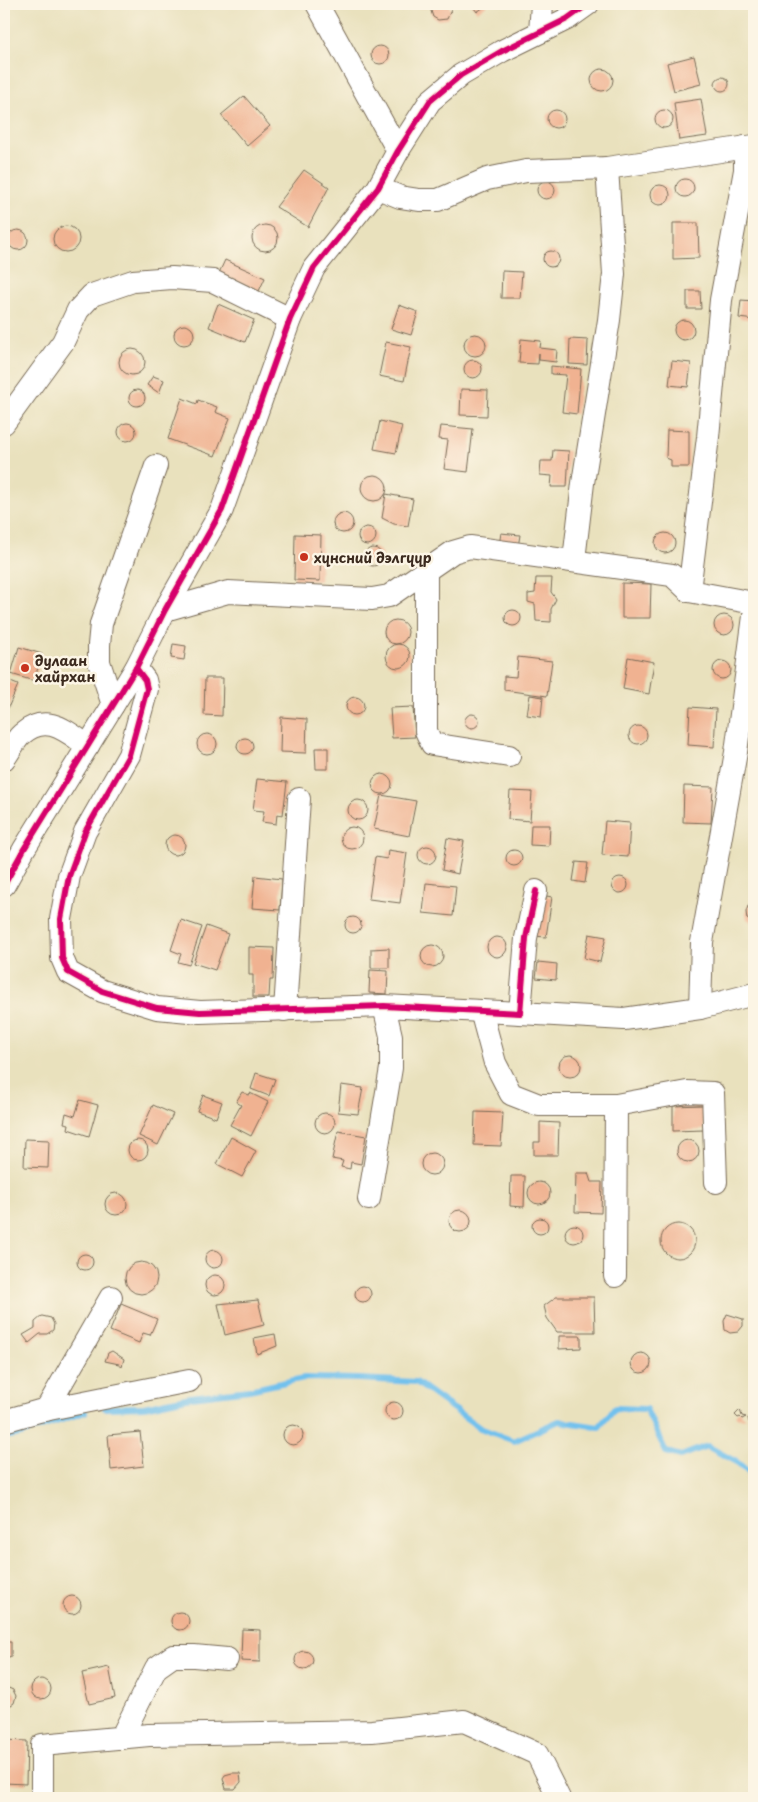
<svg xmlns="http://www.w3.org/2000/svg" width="758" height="1802" font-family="'Playpen Sans',sans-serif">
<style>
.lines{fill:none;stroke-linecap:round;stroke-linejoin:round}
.stream{stroke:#72c1ed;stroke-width:6}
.building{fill:#f0b291}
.minor-casing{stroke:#786a56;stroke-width:24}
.minor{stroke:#fff;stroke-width:22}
.cycleway-casing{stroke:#fcf5e5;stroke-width:9}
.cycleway{stroke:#d6006c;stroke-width:6}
.poi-dot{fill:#c8321e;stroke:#fcf5e5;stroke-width:2}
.labels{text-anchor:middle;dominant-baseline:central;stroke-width:5;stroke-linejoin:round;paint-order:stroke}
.poi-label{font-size:14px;font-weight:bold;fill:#3b2a1e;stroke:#fcf5e5;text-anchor:start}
</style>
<rect width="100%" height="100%" fill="#fcf5e5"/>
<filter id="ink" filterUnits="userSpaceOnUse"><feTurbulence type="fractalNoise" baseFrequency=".02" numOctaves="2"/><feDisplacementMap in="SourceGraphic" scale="10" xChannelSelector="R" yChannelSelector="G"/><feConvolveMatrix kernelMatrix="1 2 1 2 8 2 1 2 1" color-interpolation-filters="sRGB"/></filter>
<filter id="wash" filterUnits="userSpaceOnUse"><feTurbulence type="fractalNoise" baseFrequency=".0096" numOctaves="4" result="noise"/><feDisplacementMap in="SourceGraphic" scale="20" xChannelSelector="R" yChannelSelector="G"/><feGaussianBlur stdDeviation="1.12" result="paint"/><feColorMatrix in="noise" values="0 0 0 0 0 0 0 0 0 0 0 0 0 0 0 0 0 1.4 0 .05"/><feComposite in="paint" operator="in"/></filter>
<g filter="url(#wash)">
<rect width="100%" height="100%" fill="#e9e1bd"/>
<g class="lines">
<g class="stream">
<path d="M105,1408L144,1407L191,1397L249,1390L304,1378L359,1379L416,1382L480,1428L514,1441L559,1421L599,1427L615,1408L646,1409L666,1452L681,1456L707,1446L738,1463L754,1477"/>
<path d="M4,1437L21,1434L85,1412"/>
</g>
</g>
<g id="blocks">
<g class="building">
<path d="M411,4H432L425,8H420Z"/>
<path d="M433,4H448L451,10L447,19L438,20L433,17L431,11Z"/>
<path d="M471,4H488L477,12Z"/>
<circle cx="380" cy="55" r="9"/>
<path d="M694,56L701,84L674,91L667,63Z"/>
<circle cx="602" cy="80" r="11"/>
<circle cx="722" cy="84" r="7"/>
<path d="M244,96L270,126L247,146L221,115Z"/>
<path d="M701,99L707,136L679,140L674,103Z"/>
<circle cx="664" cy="119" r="9"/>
<circle cx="556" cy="119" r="9"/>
<path d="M304,170L329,187L308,227L276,207Z"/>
<circle cx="685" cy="188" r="9"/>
<circle cx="546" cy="190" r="9"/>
<circle cx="660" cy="195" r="10"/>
<path d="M673,223H698L699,258L673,259Z"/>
<circle cx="265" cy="238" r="13"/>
<circle cx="66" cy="239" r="13"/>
<circle cx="18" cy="240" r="10"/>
<circle cx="551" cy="259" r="8"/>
<path d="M225,260L265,278L259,291L219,273Z"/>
<path d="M502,271L522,272L520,298H501Z"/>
<path d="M687,291H700L701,309H687Z"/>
<path d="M741,300L754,301V320L739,318Z"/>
<path d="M218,304L254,320L245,342L209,327Z"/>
<path d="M399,305L418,312L411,335L391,329Z"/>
<circle cx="684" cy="330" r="10"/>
<circle cx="184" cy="335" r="10"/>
<circle cx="475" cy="345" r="11"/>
<path d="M521,339L541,341L540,348L557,350L556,362L539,360V353L538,364L519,363Z"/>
<path d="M570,339L588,340L587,365L569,364Z"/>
<path d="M386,342L411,347L404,381L379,376Z"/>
<circle cx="132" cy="362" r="13"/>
<circle cx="473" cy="369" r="9"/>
<path d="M672,361L691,363L688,387L669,385Z"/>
<path d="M551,366L581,369L577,414L562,412L566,375L551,374Z"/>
<path d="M153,376L164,380L159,393L147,385Z"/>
<path d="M461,389L488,390L487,416L460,415Z"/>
<circle cx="137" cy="398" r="8"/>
<path d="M182,398L197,404L198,400L217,407L215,412L230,418L215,456L168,439Z"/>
<path d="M380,421L402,426L396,453L374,449Z"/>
<circle cx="127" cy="432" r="9"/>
<path d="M441,426L473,429L468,472L444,469L448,440L439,439Z"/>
<path d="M667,430L689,431V467H671V460L666,458Z"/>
<path d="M553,450L569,451L567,487H551L552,476L540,475L541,461H552Z"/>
<circle cx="374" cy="488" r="13"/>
<path d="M386,494L413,499L408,526L394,524L382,518Z"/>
<circle cx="343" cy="523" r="10"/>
<circle cx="367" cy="536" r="9"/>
<circle cx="665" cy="543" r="10"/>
<path d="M501,533L520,535L518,547L499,545Z"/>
<path d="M295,534L321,535L320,581L294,580Z"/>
<circle cx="373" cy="557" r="9"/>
<path d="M536,578H552L551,592L556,599L551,609V622L536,621L535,604L528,602V594L535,593Z"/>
<path d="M622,583L651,584L650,618H622Z"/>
<circle cx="513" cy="618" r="8"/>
<circle cx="724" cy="625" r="10"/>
<circle cx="396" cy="632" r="12"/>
<circle cx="398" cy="656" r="12"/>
<path d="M173,644L186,646L184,660L171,658Z"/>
<path d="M19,647L42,654L34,681L11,674Z"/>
<path d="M518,657L552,661L547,696L504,690V676L516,677Z"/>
<path d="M628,657L654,662L649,694L623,689Z"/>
<circle cx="722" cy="670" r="9"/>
<path d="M205,678H223L222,716L204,715Z"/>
<path d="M8,681L18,685L8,708L4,706V690Z"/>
<path d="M530,695L543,697L541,717L527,715Z"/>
<circle cx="355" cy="706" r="9"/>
<path d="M413,707L415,737L392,738L390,708Z"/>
<path d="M690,707L716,709L714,747L688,745Z"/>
<circle cx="472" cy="721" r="7"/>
<path d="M281,717L307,719L306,753L280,752Z"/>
<circle cx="638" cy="735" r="9"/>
<circle cx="207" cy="744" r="10"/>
<circle cx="245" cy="746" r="8"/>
<path d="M315,748H328V769H316Z"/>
<circle cx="382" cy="784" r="10"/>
<path d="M257,779L287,782L283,815L277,814L276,824L262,822L264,811L253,810Z"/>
<path d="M684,786L713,787L711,823L683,822Z"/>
<path d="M510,791L532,792L530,821L508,819Z"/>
<path d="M381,795L416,801L409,836L374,829Z"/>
<circle cx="358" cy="810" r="10"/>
<path d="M605,821L630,823L628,857L602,855Z"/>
<path d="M531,825H550L549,846L530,845Z"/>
<circle cx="352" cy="838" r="11"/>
<circle cx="175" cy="845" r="10"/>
<path d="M447,838L464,841L458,874L442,870Z"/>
<circle cx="427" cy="855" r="9"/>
<circle cx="514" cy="858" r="8"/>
<path d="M388,850L407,853L400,903L369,899L375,857L387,859Z"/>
<path d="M576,862L588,863L585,883L573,881Z"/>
<path d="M255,876L282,879L280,910L252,908Z"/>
<circle cx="620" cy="885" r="8"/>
<path d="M426,883L456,886L453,916L423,913Z"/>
<path d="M541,895L552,897L546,937L534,936Z"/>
<path d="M754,903V923L747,919L746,912L748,906Z"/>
<circle cx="353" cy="925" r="8"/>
<path d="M181,920L202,927L189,965L178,962L181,954L171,950Z"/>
<path d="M206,926L228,934L215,970L193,963Z"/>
<path d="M589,934L606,937L600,962L584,958Z"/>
<circle cx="497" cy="947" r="10"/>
<circle cx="432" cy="956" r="11"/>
<path d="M249,947L274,948L273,980H270L269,997H253V975H249Z"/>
<path d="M389,948V968H371V949Z"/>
<path d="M538,962L557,964L556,980L536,978Z"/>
<path d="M370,970L388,971L387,994L369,993Z"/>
<circle cx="570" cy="1066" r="11"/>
<path d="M256,1073L275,1079L269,1096L251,1089Z"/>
<path d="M341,1085L363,1088L358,1114L338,1112Z"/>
<path d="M242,1092L249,1095L250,1093L268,1102L251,1136L230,1125L241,1105L236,1102Z"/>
<path d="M203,1095L222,1102L216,1118L197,1111Z"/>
<path d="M80,1100L98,1105L89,1136L68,1129L69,1124L64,1123L66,1113L75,1116Z"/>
<path d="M153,1105L173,1114L158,1145L139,1136Z"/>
<path d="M704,1105V1130L673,1131V1106Z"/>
<path d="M475,1112L503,1113L501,1146L474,1145Z"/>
<circle cx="325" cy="1123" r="10"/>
<path d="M540,1122L559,1123L558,1155H534V1142H540Z"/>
<path d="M338,1131L366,1136L361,1164L351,1162L350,1169L341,1167L343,1161L332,1159Z"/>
<path d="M231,1137L256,1151L242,1177L217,1164Z"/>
<path d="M25,1139L49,1140L48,1168L24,1167Z"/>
<circle cx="138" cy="1150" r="10"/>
<circle cx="688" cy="1151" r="11"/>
<circle cx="432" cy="1164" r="11"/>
<path d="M576,1173H588L591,1182H602L601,1213L575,1212Z"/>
<path d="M511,1176H525L524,1207L510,1206Z"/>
<circle cx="539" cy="1193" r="11"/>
<circle cx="116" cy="1204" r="11"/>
<circle cx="460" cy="1221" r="11"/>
<circle cx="540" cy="1226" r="8"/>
<circle cx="678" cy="1241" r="17"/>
<circle cx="574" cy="1234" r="9"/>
<circle cx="214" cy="1259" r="9"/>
<circle cx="85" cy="1262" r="8"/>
<circle cx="141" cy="1278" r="16"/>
<circle cx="215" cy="1285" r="10"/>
<circle cx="363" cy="1294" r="8"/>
<path d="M556,1297H594L595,1332H557L547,1318L544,1306Z"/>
<path d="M258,1300L264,1325L225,1335L218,1304Z"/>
<path d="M121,1304L157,1319L150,1335L143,1333L139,1343L110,1331Z"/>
<path d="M727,1314L743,1319V1326L738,1332L730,1333L725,1330L724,1321Z"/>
<path d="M42,1316L51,1318L54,1324L53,1330L47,1334H40L29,1343L23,1335L35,1328V1322Z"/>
<path d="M275,1334L277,1346L257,1354L254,1338Z"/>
<path d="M559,1336H581V1348L559,1349Z"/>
<path d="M112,1351L124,1359L122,1366L119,1364L105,1361L108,1353Z"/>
<circle cx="641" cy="1363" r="10"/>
<circle cx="394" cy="1411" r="9"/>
<path d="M740,1410L742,1416L746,1417L742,1419L740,1417L738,1418L735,1415Z"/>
<path d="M754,1414V1420L749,1422L748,1418Z"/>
<circle cx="293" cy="1435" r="10"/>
<path d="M140,1432L144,1466L111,1470L108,1435Z"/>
<circle cx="72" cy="1605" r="9"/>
<circle cx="180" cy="1621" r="9"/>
<path d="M242,1629L260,1630V1662L241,1661Z"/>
<path d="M4,1642H11V1657L4,1656Z"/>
<circle cx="304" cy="1660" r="9"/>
<path d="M109,1667L115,1698L89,1704L82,1673Z"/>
<circle cx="41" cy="1689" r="10"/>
<path d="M4,1686L13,1690L16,1696L14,1703L8,1707H4Z"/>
<rect x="4" y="1717" width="6" height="8"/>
<path d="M4,1740L27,1741L26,1784L4,1783Z"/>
<path d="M232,1773H240L241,1782L235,1789H226L223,1778L225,1775Z"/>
</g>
</g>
</g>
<g filter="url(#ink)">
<use href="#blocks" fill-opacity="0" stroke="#786a56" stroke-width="1"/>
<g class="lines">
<defs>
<g id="minor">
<path d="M317,4L398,151"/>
<path d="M540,32L542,4"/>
<path d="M378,188L400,197L419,200H438L487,179L526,171L607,168L754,146"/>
<path d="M4,423L63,342L78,310L92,295L133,281L172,278L213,281L290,319"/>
<path d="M574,560L583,483L609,320L614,274L607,168"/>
<path d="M426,571V731L432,744L509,756"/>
<path d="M689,591L708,437L721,300L745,170V147"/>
<path d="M165,610L228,592L372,599L389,596L453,552L470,547L672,575L689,591L754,603"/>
<path d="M136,668L145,680L147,689L129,755L85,832L69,876L61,919L62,958L68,972L102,991L157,1008L200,1012L384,1006L520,1013L526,938L536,891"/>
<path d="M113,705L99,662V645L101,624L156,466"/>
<path d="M4,759C10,751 15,740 22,734C47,712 67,732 88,746"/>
<path d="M4,885L24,849L136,668L165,610L222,510L290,319L314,268L378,188L398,151L430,101L461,75L502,51L567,19L588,4"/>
<path d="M700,1008L702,942L736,752L754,616"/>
<path d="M285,1010L299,799"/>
<path d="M481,1011L495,1063L511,1094L539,1105H616L687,1092L713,1093L716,1182"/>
<path d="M520,1013L624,1019L700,1008L754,994"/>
<path d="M369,1199L391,1068V1036L384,1006"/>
<path d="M615,1276L616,1105"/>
<path d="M46,1410L111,1297"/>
<path d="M4,1421L39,1411L189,1381"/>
<path d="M121,1738L156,1668L173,1656H194L227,1659"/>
<path d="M42,1798V1745L149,1735L372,1731L464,1721L537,1754L559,1798"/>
</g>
</defs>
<use href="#minor" class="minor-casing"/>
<use href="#minor" class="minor"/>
<defs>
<g id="cycleway">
<path d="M136,668L145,680L147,689L129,755L85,832L69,876L61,919L62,958L68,972L102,991L157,1008L200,1012L384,1006L520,1013L526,938L536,891"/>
<path d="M4,885L24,849L136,668L165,610L222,510L290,319L314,268L378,188L398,151L430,101L461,75L502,51L567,19L588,4"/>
</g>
</defs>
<use href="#cycleway" class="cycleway-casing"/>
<use href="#cycleway" class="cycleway"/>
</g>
</g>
<g class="poi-dot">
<circle cx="304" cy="557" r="5"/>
<circle cx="25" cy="668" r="5"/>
</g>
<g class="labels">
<g class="poi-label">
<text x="314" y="557">хүнсний дэлгүүр</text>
<text x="35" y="660">дулаан<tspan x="35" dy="16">хайрхан</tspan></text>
</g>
</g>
<rect width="758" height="1802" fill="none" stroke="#fcf5e5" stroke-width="20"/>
</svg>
